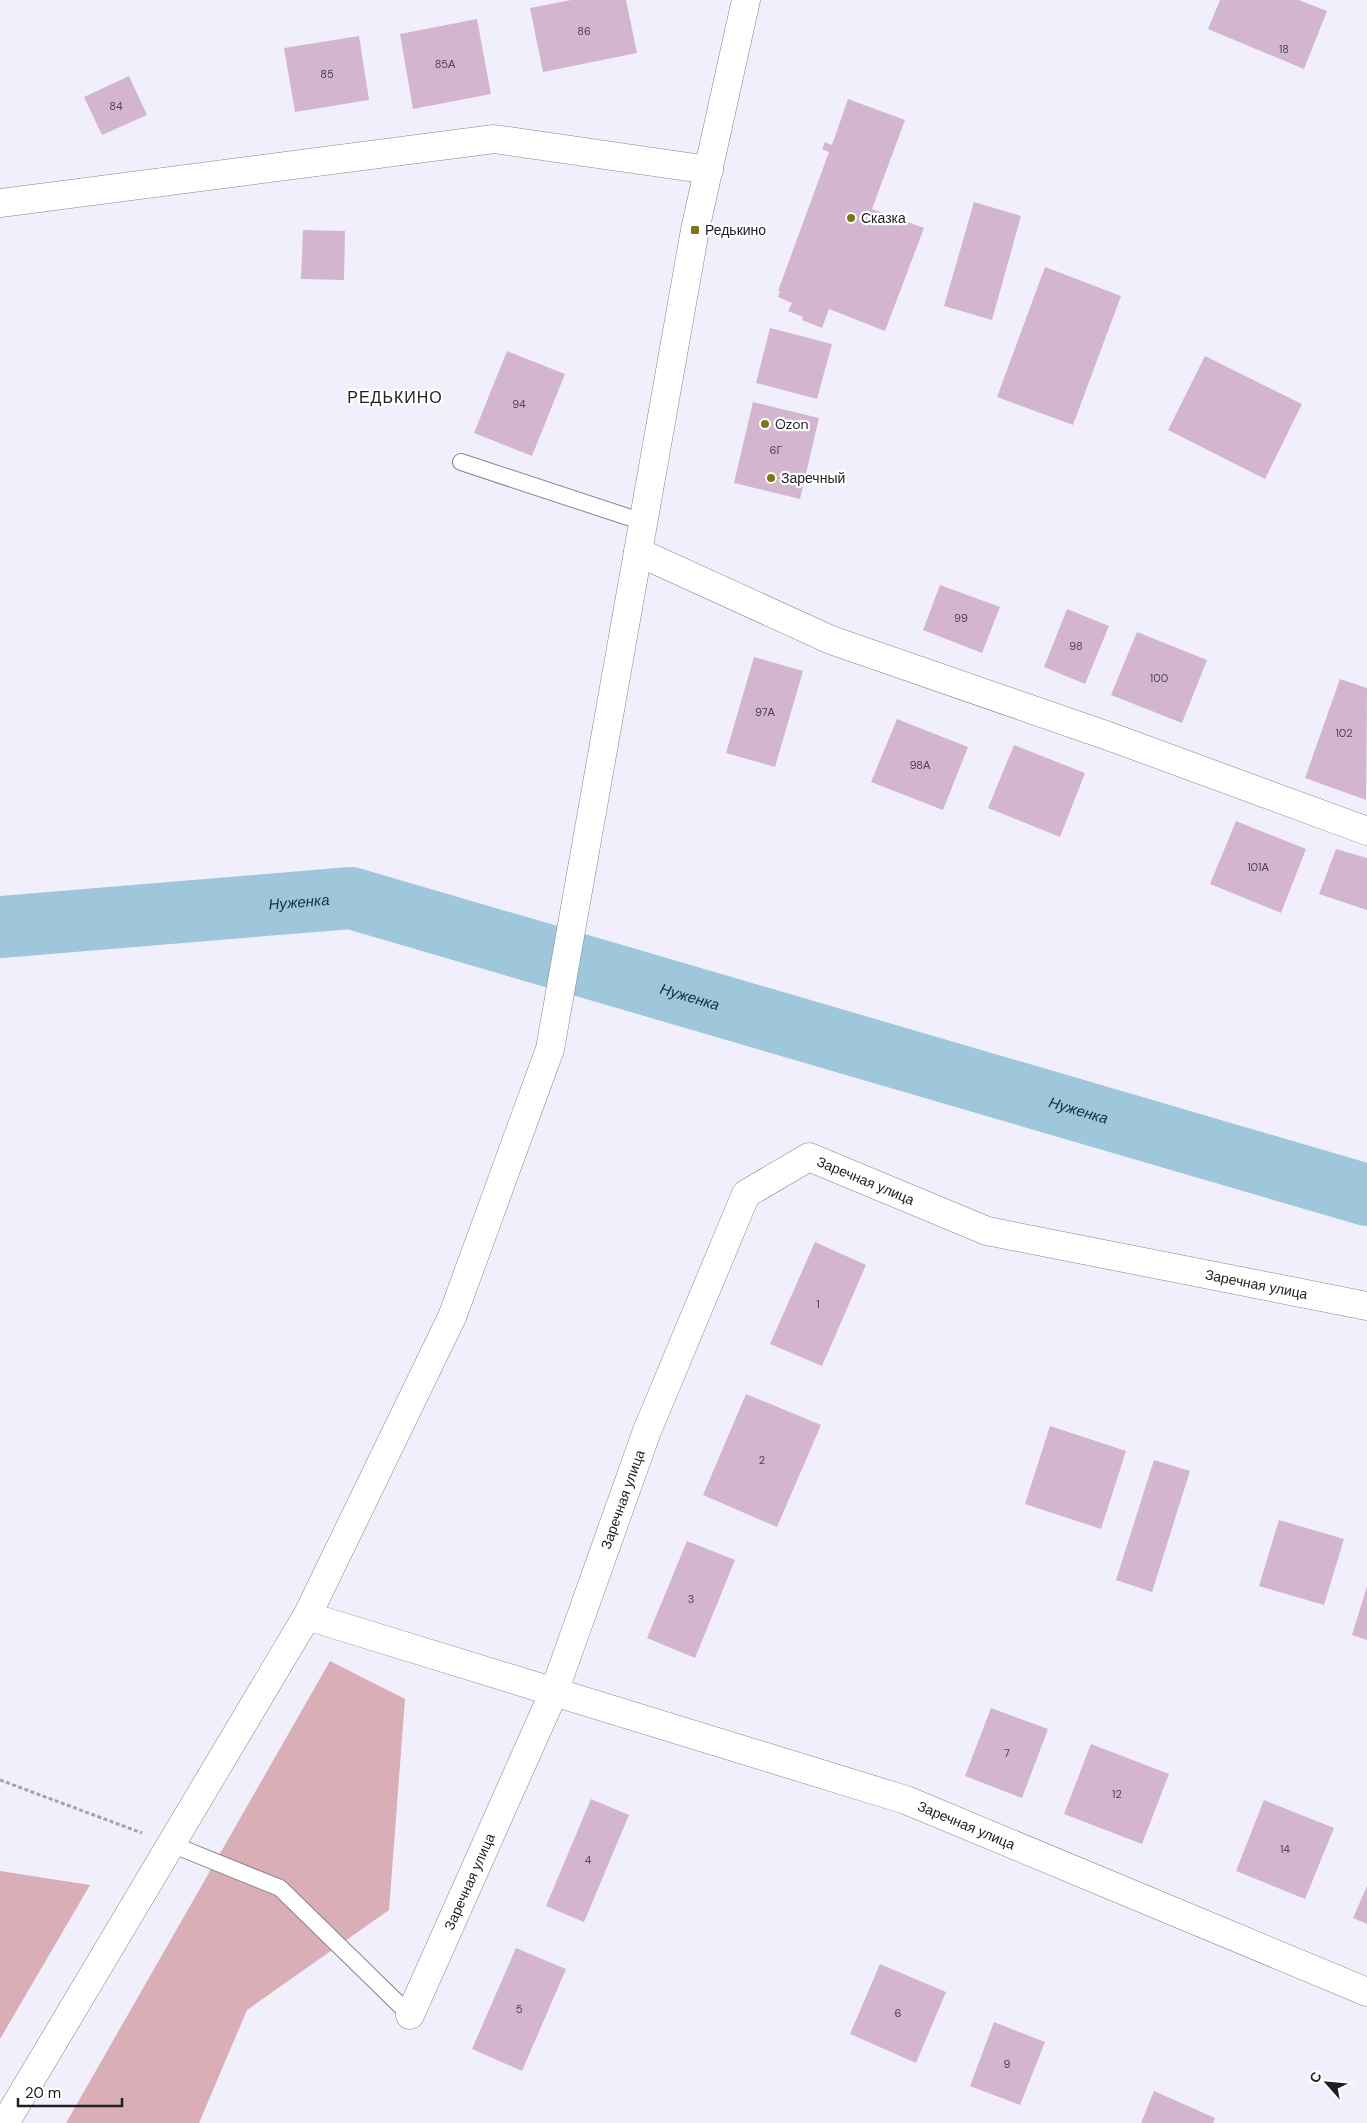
<svg xmlns="http://www.w3.org/2000/svg" width="1367" height="2123" font-family="'DM Sans',sans-serif">
<style>
.forest{fill:#d9aeb7}
.lines{fill:none;stroke-linecap:round;stroke-linejoin:round}
.river{stroke:#9ec7db;stroke-width:62}
.building{fill:#d4b5d0}
.service-casing{stroke:#878490;stroke-width:18}
.minor-casing{stroke:#878490;stroke-width:29}
.secondary-casing{stroke:#878490;stroke-width:29}
.path{stroke:#a4a2ac;stroke-width:3;stroke-dasharray:4 2.5;stroke-linecap:butt}
.service{stroke:#fff;stroke-width:16}
.minor{stroke:#fff;stroke-width:28}
.secondary{stroke:#fff;stroke-width:28}
.poi-dot{fill:#7e7519;stroke:#fff;stroke-width:2}
.labels{text-anchor:middle;dominant-baseline:central;stroke-width:4.5;stroke-linejoin:round;paint-order:stroke}
.number-label{font-size:11px;fill:#4e454f}
.poi-label{font-size:14px;fill:#212024;stroke:#fff;text-anchor:start}
.street-label{font-size:14px;fill:#212024;stroke:#fff}
.water-label{font-size:15px;font-style:italic;fill:#0f3342;stroke:#fff}
.quarter-label{font-size:16px;letter-spacing:1px;fill:#212024;stroke:#fff}
</style>
<rect width="100%" height="100%" fill="#f2effc"/>
<g class="forest">
<path d="M330,1661L405,1699L389,1910L247,2010L199,2123H66Z"/>
<path d="M0,1871L90,1885L0,2039Z"/>
</g>
<g class="lines">
<path class="river" id="s1" d="M0,927L351,898L1367,1195"/>
</g>
<g class="building">
<path d="M571,0H626L637,53L543,72L530,8Z"/>
<path d="M1220,0H1299L1327,11L1304,69L1208,29Z"/>
<path d="M477,19L491,94L413,109L400,34Z"/>
<path d="M359,36L369,100L295,112L284,48Z"/>
<path d="M129,76L147,115L102,135L84,97Z"/>
<path d="M848,99L905,120L872,209L924,228L885,331L829,309L822,328L802,320L803,317L788,311L792,303L778,297L780,291H778L829,152L822,149L825,142L832,145Z"/>
<path d="M974,202L1021,216L992,320L944,306Z"/>
<path d="M303,230L345,231L344,280L301,279Z"/>
<path d="M1045,267L1121,296L1073,425L997,397Z"/>
<path d="M770,328L832,344L817,399L756,383Z"/>
<path d="M507,351L565,374L532,456L474,433Z"/>
<path d="M1205,356L1302,404L1265,479L1168,430Z"/>
<path d="M753,402L819,418L800,499L734,483Z"/>
<path d="M940,585L1000,607L982,653L923,630Z"/>
<path d="M1067,609L1109,626L1085,684L1044,667Z"/>
<path d="M1137,632L1207,660L1182,723L1111,695Z"/>
<path d="M754,657L803,671L775,767L726,753Z"/>
<path d="M1340,679L1367,688L1366,800L1305,778Z"/>
<path d="M897,719L968,747L943,810L871,782Z"/>
<path d="M1014,745L1085,773L1060,837L988,808Z"/>
<path d="M1236,821L1306,849L1281,913L1210,884Z"/>
<path d="M1336,849L1367,858V910L1319,894Z"/>
<path d="M815,1242L866,1265L822,1366L770,1344Z"/>
<path d="M746,1394L821,1425L777,1527L703,1495Z"/>
<path d="M1050,1426L1126,1451L1101,1529L1025,1504Z"/>
<path d="M1154,1460L1190,1471L1152,1592L1116,1580Z"/>
<path d="M1279,1520L1344,1539L1324,1605L1259,1586Z"/>
<path d="M687,1541L735,1560L695,1658L647,1638Z"/>
<path d="M1367,1586V1640L1352,1635Z"/>
<path d="M991,1708L1048,1729L1022,1798L965,1776Z"/>
<path d="M1091,1744L1169,1774L1142,1844L1064,1814Z"/>
<path d="M591,1799L629,1815L584,1922L546,1906Z"/>
<path d="M1264,1800L1334,1828L1305,1899L1236,1871Z"/>
<path d="M1367,1886V1924L1353,1918Z"/>
<path d="M516,1948L566,1969L522,2071L472,2049Z"/>
<path d="M880,1964L946,1992L916,2063L850,2034Z"/>
<path d="M994,2022L1045,2042L1020,2105L970,2086Z"/>
<path d="M1154,2091L1215,2118L1213,2123H1141Z"/>
</g>
<g class="lines">
<defs>
<g id="service">
<path d="M461,462L643,522"/>
<path d="M171,1844L280,1888L410,2015"/>
</g>
<g id="minor">
<path d="M0,203L494,139L709,170"/>
<path d="M638,552L831,640L1111,737L1367,831"/>
<path id="s2" d="M307,1616L906,1800L1367,1992"/>
<path id="s3" d="M410,2015L554,1692L647,1431L746,1194L809,1157L987,1231L1367,1306"/>
</g>
<path id="secondary" d="M5,2123L307,1616L452,1317L550,1049L695,230L746,0"/>
</defs>
<use href="#service" class="service-casing"/>
<use href="#minor" class="minor-casing"/>
<use href="#secondary" class="secondary-casing"/>
<path class="path" d="M0,1780L142,1833"/>
<use href="#service" class="service"/>
<use href="#minor" class="minor"/>
<use href="#secondary" class="secondary"/>
</g>
<g class="poi-dot">
<circle cx="851" cy="218" r="5"/>
<rect x="690" y="225" width="10" height="10" rx="2.5"/>
<circle cx="765" cy="424" r="5"/>
<circle cx="771" cy="478" r="5"/>
</g>
<g class="labels">
<g class="number-label">
<text x="584" y="31">86</text>
<text x="1284" y="49">18</text>
<text x="445" y="64">85А</text>
<text x="327" y="74">85</text>
<text x="116" y="106">84</text>
<text x="519" y="404">94</text>
<text x="776" y="450">6Г</text>
<text x="961" y="618">99</text>
<text x="1076" y="646">98</text>
<text x="1159" y="678">100</text>
<text x="765" y="712">97А</text>
<text x="1344" y="733">102</text>
<text x="920" y="765">98А</text>
<text x="1258" y="867">101А</text>
<text x="818" y="1304">1</text>
<text x="762" y="1460">2</text>
<text x="691" y="1599">3</text>
<text x="1007" y="1753">7</text>
<text x="1117" y="1794">12</text>
<text x="1285" y="1849">14</text>
<text x="588" y="1860">4</text>
<text x="519" y="2009">5</text>
<text x="898" y="2013">6</text>
<text x="1007" y="2064">9</text>
</g>
<g class="poi-label">
<text x="861" y="218">Сказка</text>
<text x="705" y="230">Редькино</text>
<text x="775" y="424">Ozon</text>
<text x="781" y="478">Заречный</text>
</g>
<g class="street-label">
<text stroke="none"><textPath href="#s3" startOffset="1022">Заречная улица</textPath></text>
<text stroke="none"><textPath href="#s3" startOffset="1428">Заречная улица</textPath></text>
<text stroke="none"><textPath href="#s3" startOffset="558">Заречная улица</textPath></text>
<text stroke="none"><textPath href="#s2" startOffset="692">Заречная улица</textPath></text>
<text stroke="none"><textPath href="#s3" startOffset="146">Заречная улица</textPath></text>
</g>
<g class="water-label">
<text stroke="none"><textPath href="#s1" startOffset="300">Нуженка</textPath></text>
<text stroke="none"><textPath href="#s1" startOffset="705">Нуженка</textPath></text>
<text stroke="none"><textPath href="#s1" startOffset="1110">Нуженка</textPath></text>
</g>
<g class="quarter-label">
<text x="395" y="397">РЕДЬКИНО</text>
</g>
</g>
<g transform="translate(1327 2083) rotate(297)" stroke="#ffffff" stroke-width="4" paint-order="stroke">
<path d="M0-4L9 19L0 12L-9 19Z" fill="#212024"/>
<text y="-8" font-size="14" font-weight="bold" text-anchor="middle" fill="#212024">С</text>
</g>
<path d="M18 2098v8h104v-8" fill="none" stroke="#212024" stroke-width="2.5"/>
<text x="25" y="2098" font-size="15" fill="#212024" stroke="#ffffff" stroke-width="4" paint-order="stroke">20 m</text>
</svg>
